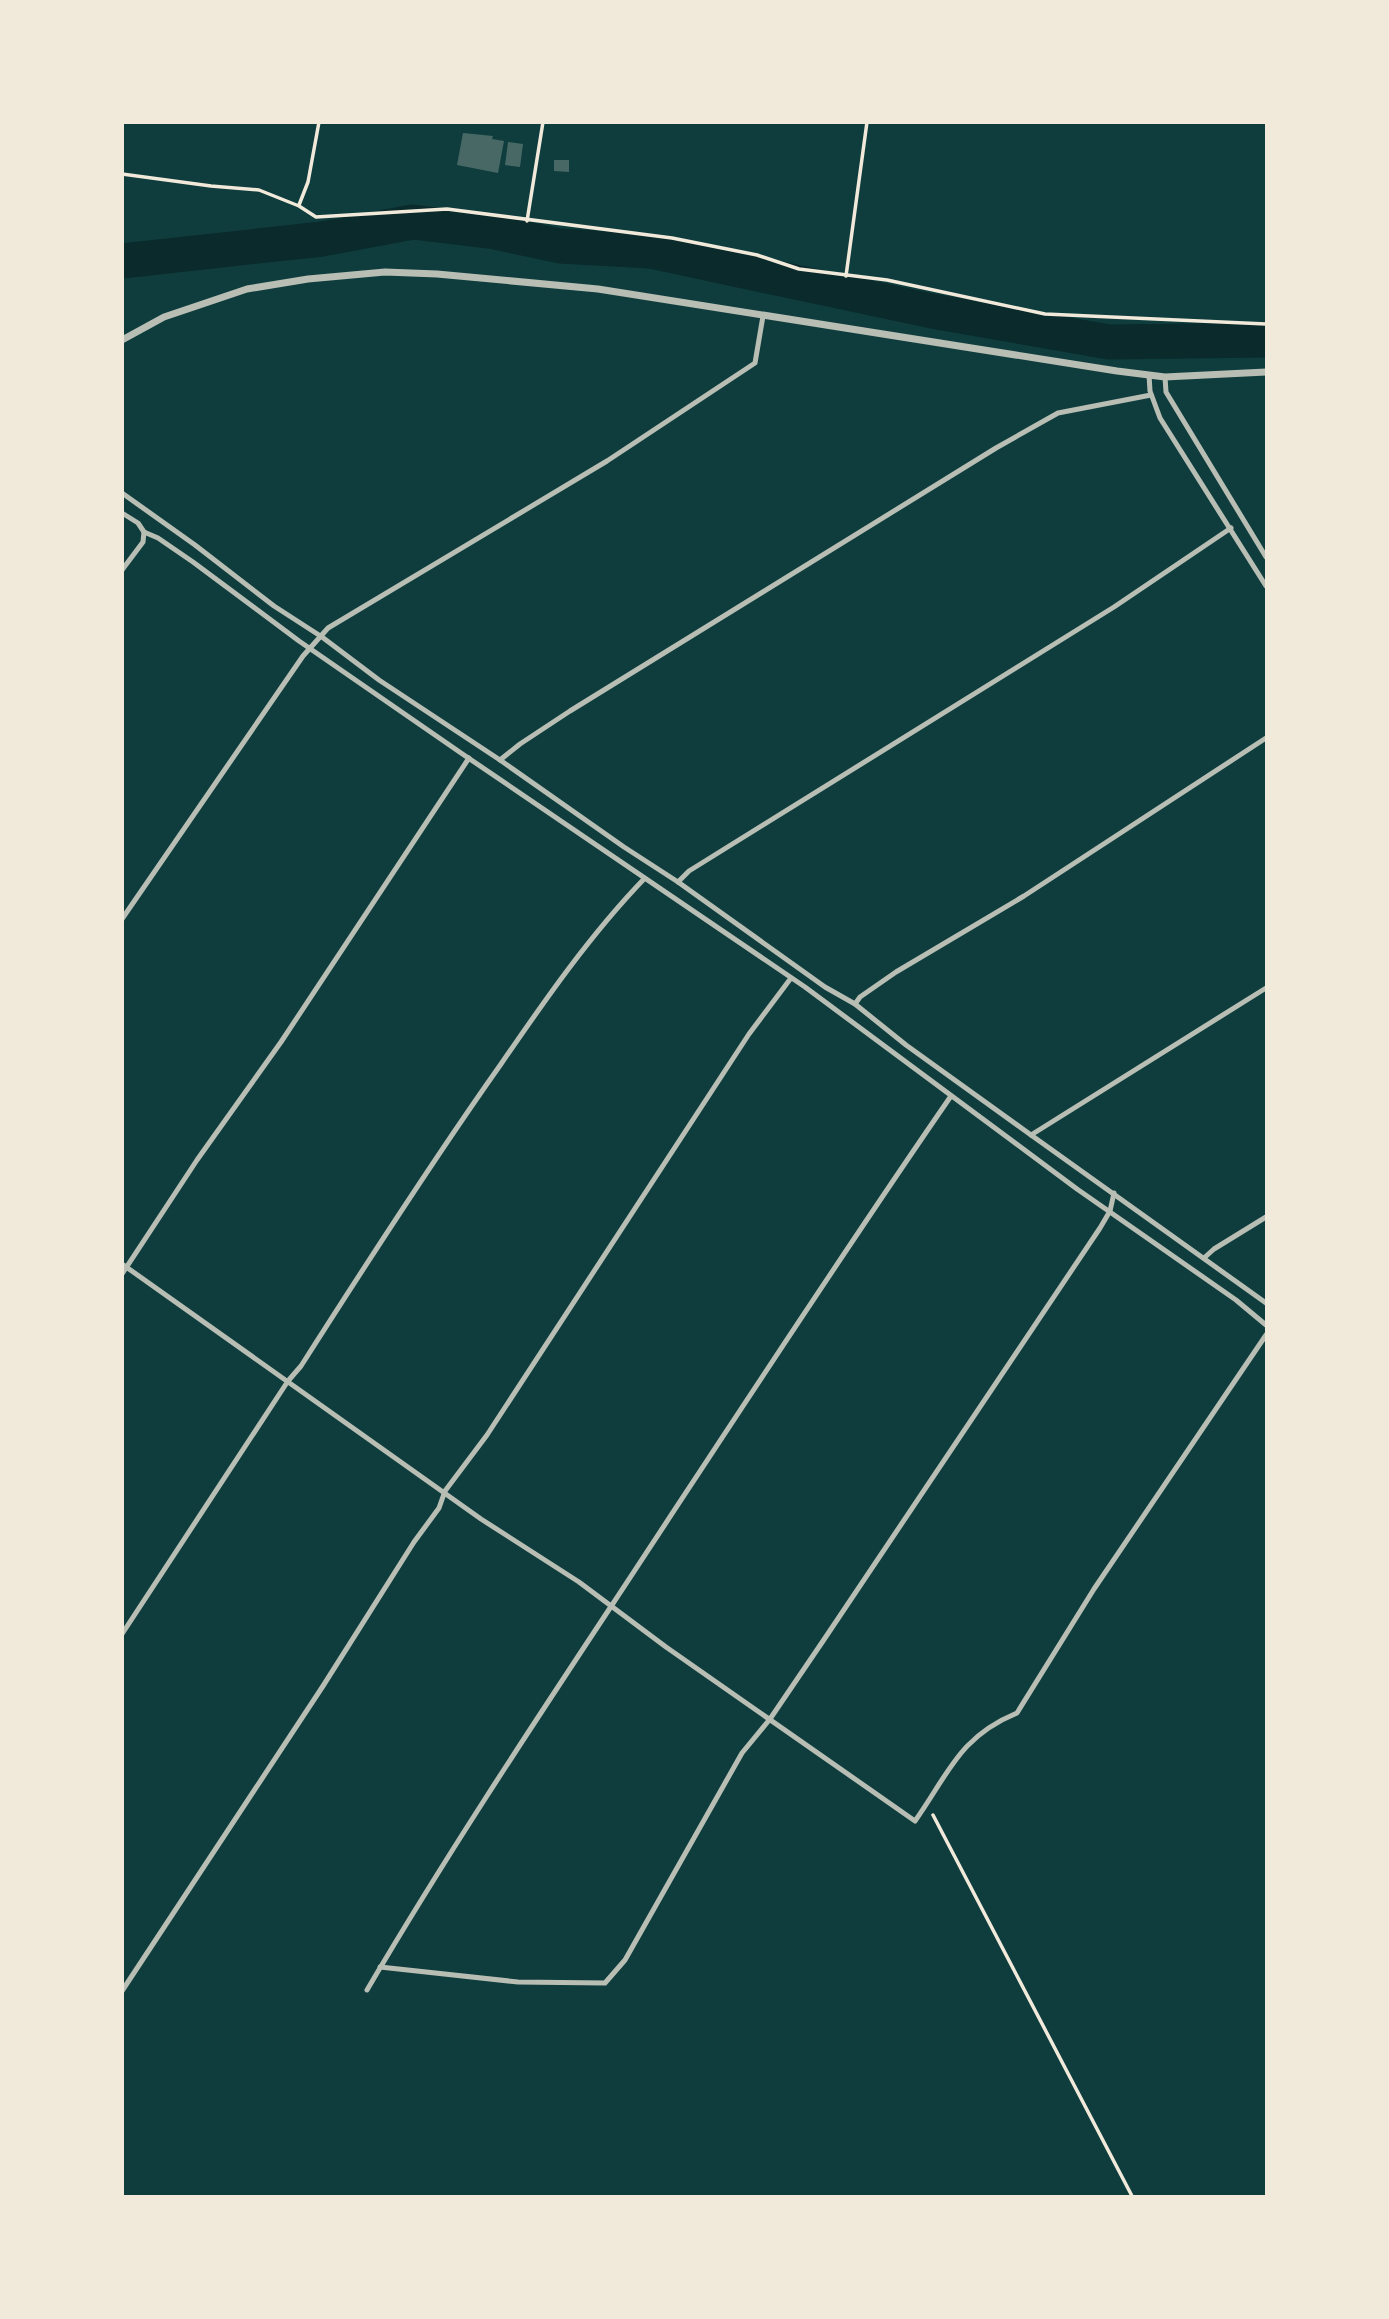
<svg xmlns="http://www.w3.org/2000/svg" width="1389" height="2319" font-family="Overpass,sans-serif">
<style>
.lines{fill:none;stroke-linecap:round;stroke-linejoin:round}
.river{stroke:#0a2a2b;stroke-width:35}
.building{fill:#486865}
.path{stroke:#f1e9da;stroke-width:3.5}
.service{stroke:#b8beb3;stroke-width:5}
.minor{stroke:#b8beb3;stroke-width:7}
</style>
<rect width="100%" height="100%" fill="#0f3d3e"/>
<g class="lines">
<path class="river" d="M122,261L322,239L413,222L495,232L560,246L650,251L932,311L1109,342L1266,340"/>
</g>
<g class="building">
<path d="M463,133L493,136L492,139L504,141L498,173L457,165Z"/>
<path d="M508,142L523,144L520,167L505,165Z"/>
<path d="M554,160H569V172L554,171Z"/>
</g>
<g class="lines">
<g class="path">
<path d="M122,174L211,186L259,190L299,206L316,217L447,209L672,238L757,255L799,269L887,280L1045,314L1266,324"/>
<path d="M299,205L308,182L319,122"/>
<path d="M527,221L543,122"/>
<path d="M846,276L867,122"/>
<path d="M933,1815L1132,2196"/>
</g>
<g class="service">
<path d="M1149,375L1150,391L1160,418L1266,586"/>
<path d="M1165,377L1166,392L1266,557"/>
<path d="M122,493L195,545L274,606L322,637L379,680L500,760L624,847L678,882L825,987L855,1004L906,1045L1031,1135L1266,1303"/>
<path d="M122,513L138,523L144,532L143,542L122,570"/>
<path d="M144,532L158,538L193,562L299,641L461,753L805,987L1077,1189L1236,1300L1266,1325"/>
<path d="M500,760L520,744L570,711L996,448L1058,413L1151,395"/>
<path d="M678,882L689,871L1114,607L1231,528"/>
<path d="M122,919L303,656L328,628L607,461L755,363L763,316"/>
<path d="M855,1004L860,997L896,972L1024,896L1266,738"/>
<path d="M1031,1135L1266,988"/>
<path d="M1204,1258L1214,1249L1266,1217"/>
<path d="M122,1264L481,1519L579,1582L666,1647L915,1821C949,1773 959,1737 1017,1713L1094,1589L1266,1335"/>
<path d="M122,1274L197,1160L281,1042L469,758"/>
<path d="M122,1634L288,1381L301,1366C366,1264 431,1163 501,1064C545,1000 590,935 644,879"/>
<path d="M380,1967L518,1982L605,1983L625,1960L742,1753L770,1719L823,1641L1100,1228L1110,1211L1114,1193"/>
<path d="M367,1990C444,1859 528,1732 612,1605C724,1435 835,1264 951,1096"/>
<path d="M122,1991L323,1686L414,1542L439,1508L445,1491L487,1435L749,1034L791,978"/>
</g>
<path class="minor" d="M122,340L164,317L247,289L308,279L385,272L437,274L598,289L1117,371L1165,377L1266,372"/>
</g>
<rect width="1389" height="2319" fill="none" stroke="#f1e9da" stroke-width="248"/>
</svg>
